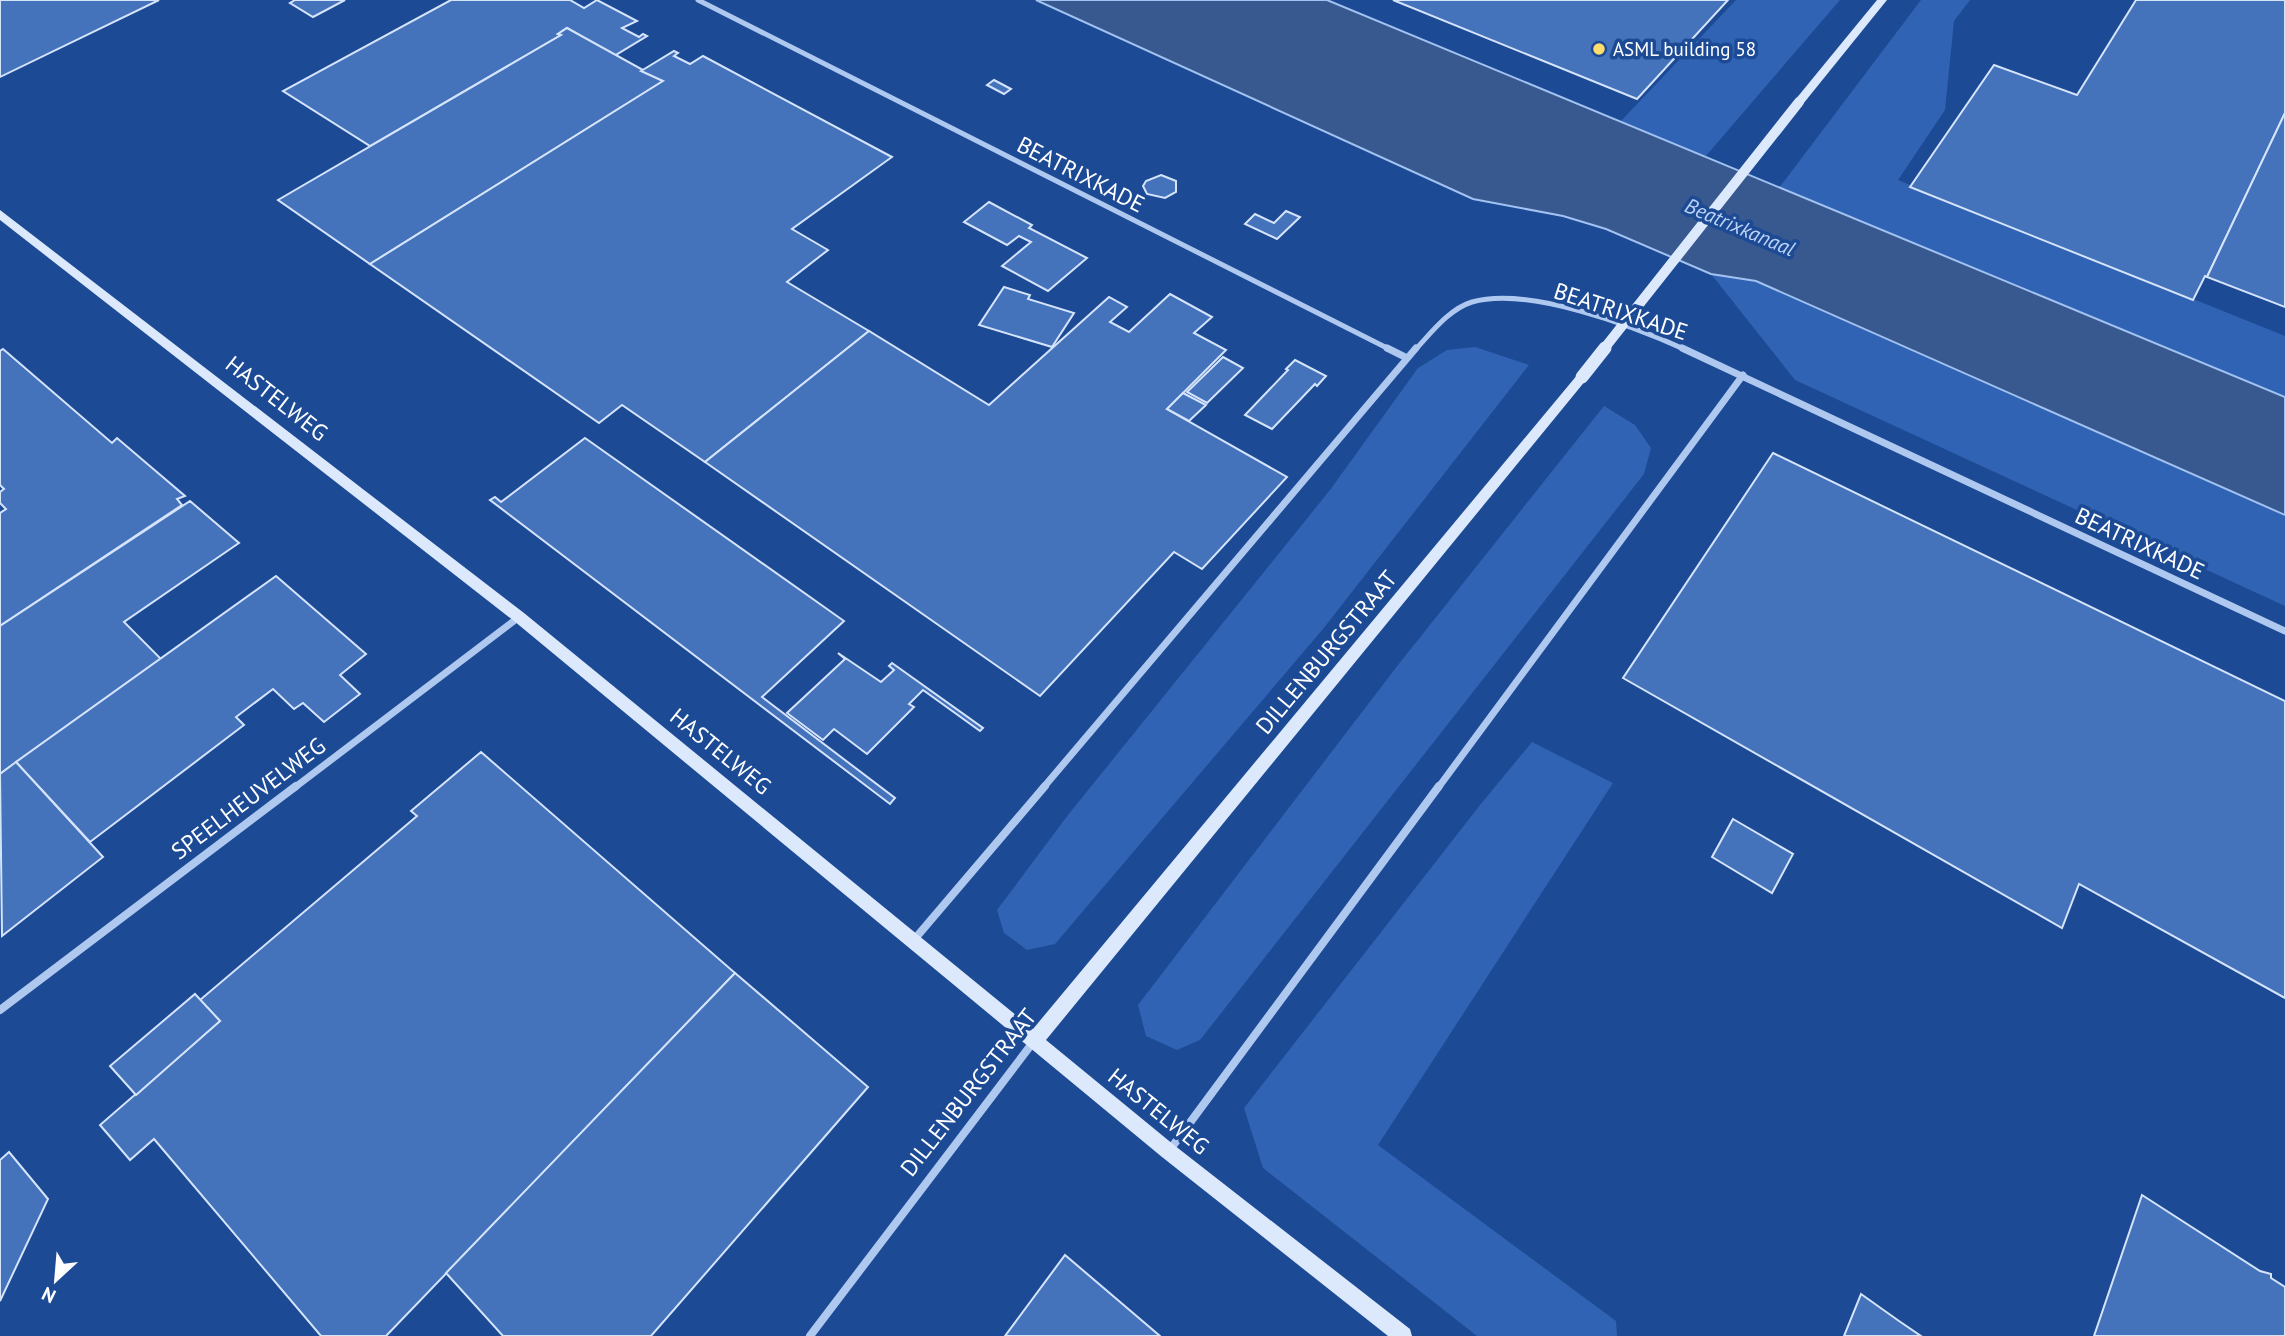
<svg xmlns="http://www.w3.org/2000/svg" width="2285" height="1336" font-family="'PT Sans',sans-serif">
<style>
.green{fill:#3063b3}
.water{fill:#385990;stroke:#a2c2f1;stroke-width:2}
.building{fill:#4473bc;stroke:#d5e4fb;stroke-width:2}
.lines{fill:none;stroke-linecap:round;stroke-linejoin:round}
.street-far2{stroke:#afc8ef;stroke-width:5}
.street-far1{stroke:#afc8ef;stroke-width:7}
.street{stroke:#afc8ef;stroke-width:8}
.secondary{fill:#dce8fb;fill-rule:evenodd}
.secondary-bridge-far1{stroke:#dce8fb;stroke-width:10}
.secondary-bridge{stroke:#dce8fb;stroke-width:13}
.poi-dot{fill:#ffdd6d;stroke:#1c4a95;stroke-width:2.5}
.labels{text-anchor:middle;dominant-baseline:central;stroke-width:7;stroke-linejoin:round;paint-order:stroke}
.far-poi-label{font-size:19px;fill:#fff;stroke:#1c4a95;text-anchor:start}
.far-water-label{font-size:21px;font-style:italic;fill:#bbd3f6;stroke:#1c4a95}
.street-label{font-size:23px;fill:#fff;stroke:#1c4a95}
</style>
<rect width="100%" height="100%" fill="#1c4a95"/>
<g class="green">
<path d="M1736,0H1840L1705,157L1620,122Z"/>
<path d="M1921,0H1970L1954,21L1945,110L1898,180L2285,336V397L1779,188Z"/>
<path d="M1711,274L1756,281L2285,515V606L1795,380Z"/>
<path d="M1475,347L1529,365L1323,629L1055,944L1027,950L1004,933L997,910L1068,815L1330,490L1418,368L1447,350Z"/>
<path d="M1604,406L1635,425L1651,448L1644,474L1200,1040L1177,1050L1146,1036L1138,1005L1398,665Z"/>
<path d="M1532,742L1613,783L1378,1145L1616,1321L1617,1336H1477L1263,1168L1244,1108L1480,805Z"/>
</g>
<path class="water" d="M1036,0H1327L2285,397V515L1756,281L1711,274L1606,229L1563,216L1473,199Z"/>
<g class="building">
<path d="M0,0H159L0,77Z"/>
<path d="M295,0H345L313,17L290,3Z"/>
<path d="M451,0H570L584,8L597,0L637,21L622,28L639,37L643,34L647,36L614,56L567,28L558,34L561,35L370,146L283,91Z"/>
<path d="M1393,0H1728L1637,99Z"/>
<path d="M2136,0H2285V113L2207,277L2205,276L2193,300L1910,187L1994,65L2077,95Z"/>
<path d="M567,28L663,81L370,264L278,200L561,35L558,34Z"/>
<path d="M674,51L678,53L674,56L690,64L703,56L892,157L792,229L828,250L787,282L869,331L705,462L622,405L599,423L370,264L663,81L641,71Z"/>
<path d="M994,80L1011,89L1004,94L987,85Z"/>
<path d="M2285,113V307L2207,277Z"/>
<path d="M1161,175L1176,181V192L1165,198L1147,194L1143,186L1146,181Z"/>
<path d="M989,202L1032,225L1029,228L1087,258L1048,291L1002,266L1031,242L1019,236L1007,245L964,222Z"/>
<path d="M1286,211L1300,217L1277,239L1245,224L1255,214L1274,223Z"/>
<path d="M1004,287L1030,295L1028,299L1074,313L1052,347L979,325Z"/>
<path d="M1170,294L1212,317L1194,333L1226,350L1167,409L1287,477L1202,569L1174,552L1040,696L705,462L869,331L989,405L1109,297L1127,307L1110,322L1129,332Z"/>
<path d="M3,349L112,443L117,438L185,496L177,499L182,505L0,626V513L6,509L0,503V492L4,489L0,485V351Z"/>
<path d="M1223,357L1243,368L1207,403L1187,392Z"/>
<path d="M1295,360L1326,376L1317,386L1315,384L1272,429L1245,415L1288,370L1286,369Z"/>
<path d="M1183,393L1206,405L1189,421L1167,409Z"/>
<path d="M585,438L844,621L762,697L895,798L890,804L490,500L495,497L501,502Z"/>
<path d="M1773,453L2285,701V998L2079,884L2062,928L1623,678Z"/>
<path d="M190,501L239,543L124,622L161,659L0,774V626Z"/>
<path d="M276,576L366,654L340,675L360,694L324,722L303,703L294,709L273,689L236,717L244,725L90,842L16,762Z"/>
<path d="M838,653L881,682L894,670L889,666L892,663L983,728L980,731L923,690L909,704L914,707L867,754L834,729L823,740L787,713L845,659Z"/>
<path d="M481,752L735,973L386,1336H321L154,1139L130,1160L100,1125L220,1021L200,1000L417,816L411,811Z"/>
<path d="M16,762L103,857L2,936L0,774Z"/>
<path d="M1733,819L1793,854L1772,893L1712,857Z"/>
<path d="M735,973L868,1087L651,1336H503L446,1273Z"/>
<path d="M195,994L220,1021L136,1095L110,1066Z"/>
<path d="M9,1152L48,1199L0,1301V1160Z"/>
<path d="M2142,1195L2260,1271L2271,1274V1278L2285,1287V1336H2094Z"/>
<path d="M1065,1255L1160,1336H1005Z"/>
<path d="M1861,1294L1899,1321L1921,1336H1844Z"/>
</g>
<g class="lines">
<g class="street-far2">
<path d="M698,0L1391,350"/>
<path d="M1415,350C1431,333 1449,309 1472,302C1528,286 1634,326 1686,350"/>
</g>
<g class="street-far1">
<path d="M1387,348L1407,358"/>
<path d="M1682,348L2285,631"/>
<path d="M294,788L519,617"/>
<path d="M1043,788L1416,348"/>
<path d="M1438,788L1743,375"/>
</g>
<g class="street">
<path d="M913,941L1045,786"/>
<path d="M0,1010L296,786"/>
<path d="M1169,1151L1439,786"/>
<path d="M810,1336L1034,1041"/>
</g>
<g class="secondary">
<path d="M1877,0H1887L1803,104H1795V100Z"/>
<path d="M0,210L524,613L1033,1029L1578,374H1586L1588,377L1586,380L1046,1040L1174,1145L1410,1329L1412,1336H1388L1162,1157L514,621L0,220Z"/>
</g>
<path class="secondary-bridge-far1" d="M1603,350L1799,102"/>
<path class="secondary-bridge" d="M1582,377L1605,348"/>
</g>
<circle class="poi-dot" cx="1599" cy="49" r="7"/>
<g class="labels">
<g class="far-poi-label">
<text x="1613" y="49">ASML building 58</text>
</g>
<g class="far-water-label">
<text transform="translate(1740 227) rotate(23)">Beatrixkanaal</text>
</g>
<g class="street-label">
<text transform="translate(1081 174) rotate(27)">BEATRIXKADE</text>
<text transform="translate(1621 311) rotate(18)">BEATRIXKADE</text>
<text transform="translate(277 398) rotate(38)">HASTELWEG</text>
<text transform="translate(2140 543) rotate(25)">BEATRIXKADE</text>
<text transform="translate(1326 652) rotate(-50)">DILLENBURGSTRAAT</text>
<text transform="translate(721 751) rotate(39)">HASTELWEG</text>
<text transform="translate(248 798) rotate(-37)">SPEELHEUVELWEG</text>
<text transform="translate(968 1092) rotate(-52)">DILLENBURGSTRAAT</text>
<text transform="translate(1159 1111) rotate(39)">HASTELWEG</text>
</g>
</g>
<g transform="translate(56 1280) rotate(206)" stroke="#1c4a95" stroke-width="5" paint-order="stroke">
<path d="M0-5L12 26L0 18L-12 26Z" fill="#ffffff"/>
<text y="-10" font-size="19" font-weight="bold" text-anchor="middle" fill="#ffffff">N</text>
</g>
</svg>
